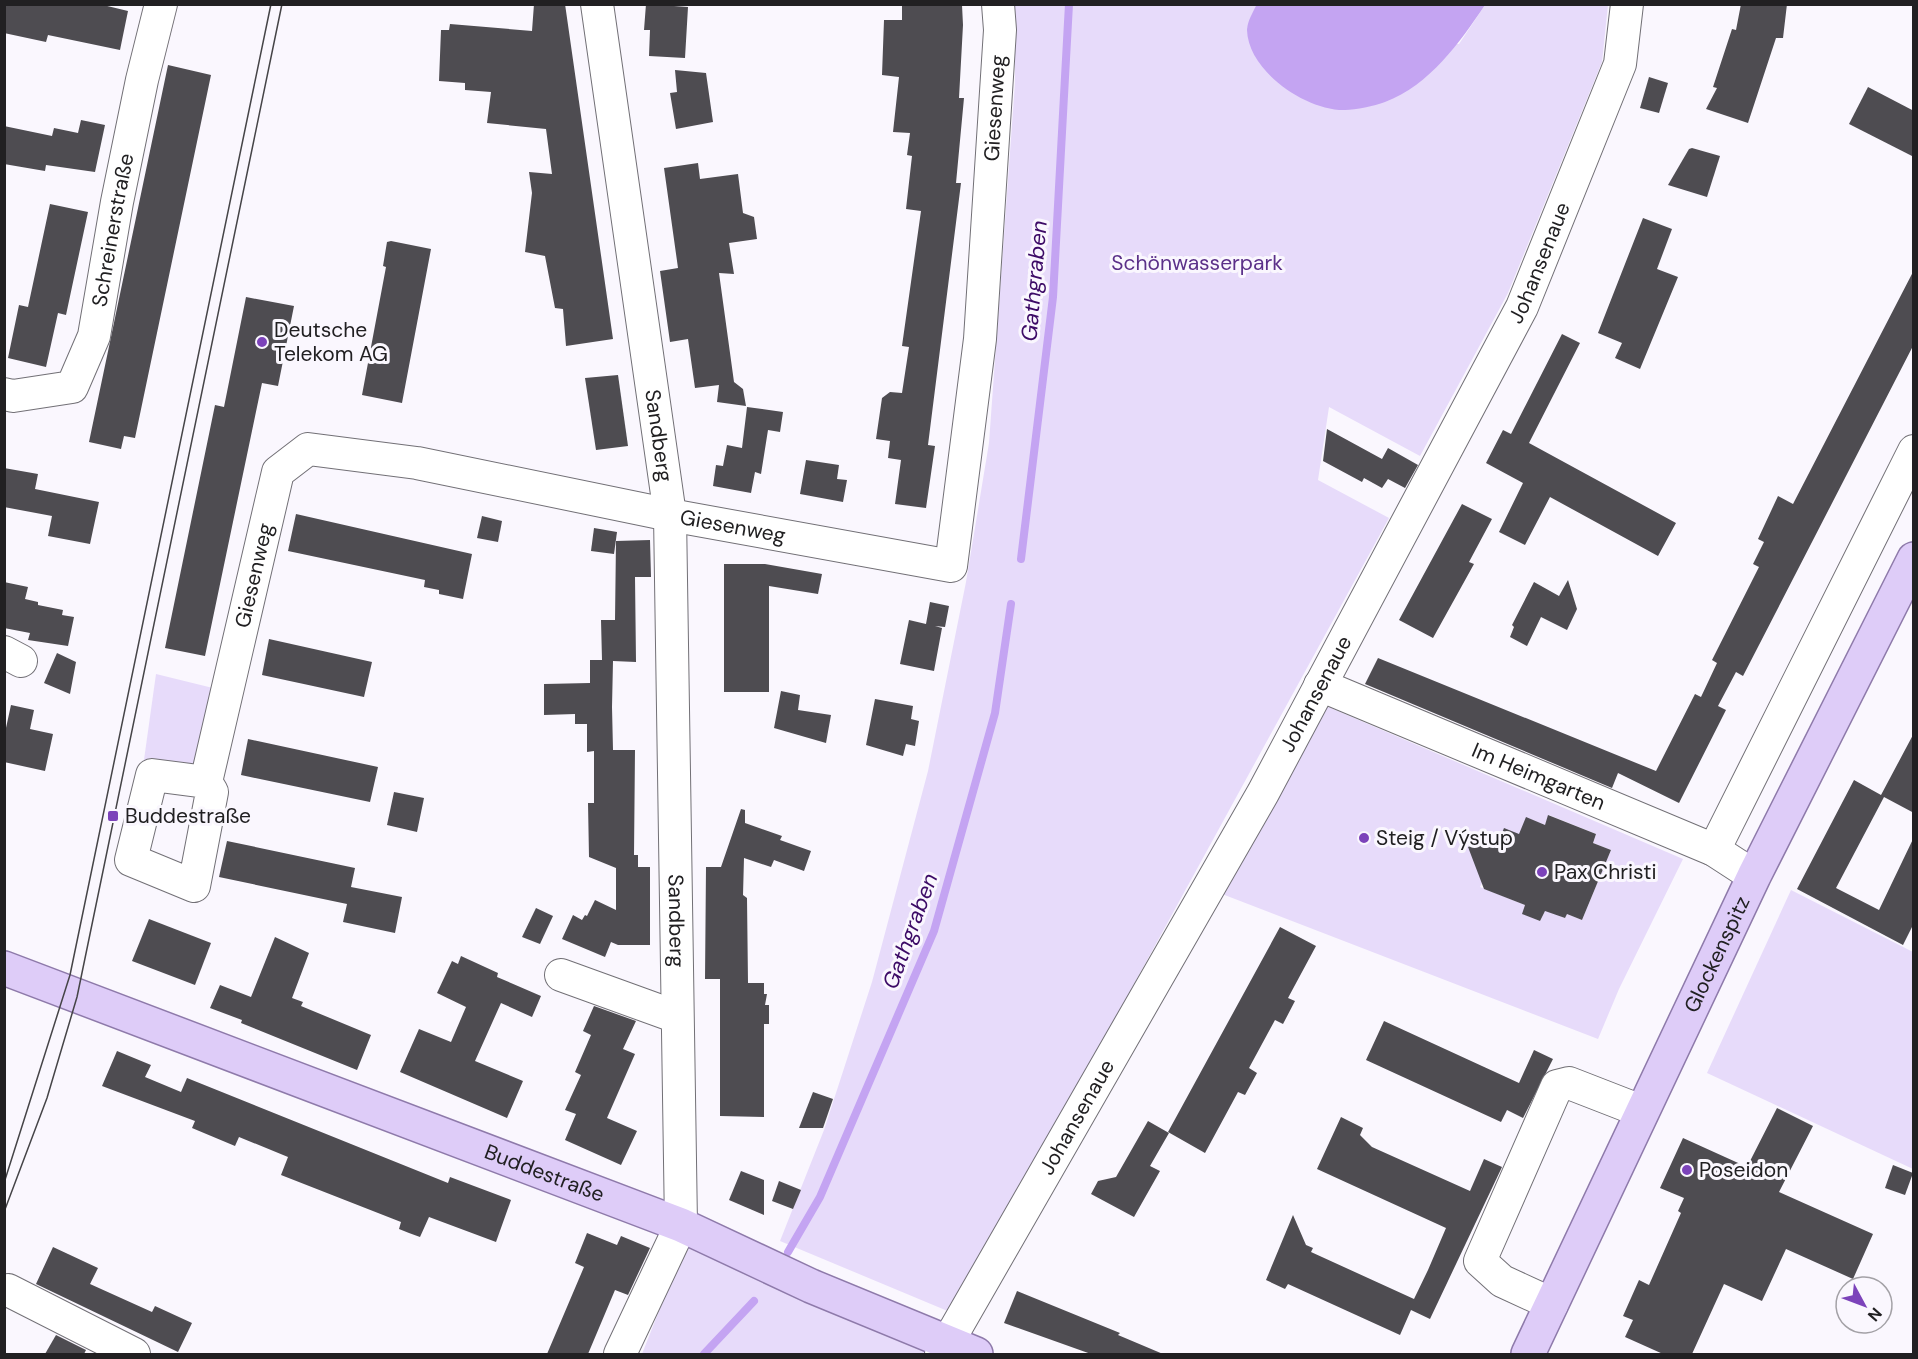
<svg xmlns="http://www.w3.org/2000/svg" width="1918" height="1359" font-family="'DM Sans',sans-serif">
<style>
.green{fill:#e7dbfa;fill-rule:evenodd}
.water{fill:#c4a4f2}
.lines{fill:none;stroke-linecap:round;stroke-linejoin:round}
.stream{stroke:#c4a4f2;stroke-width:8}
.building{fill:#4e4c51}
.minor-casing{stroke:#727076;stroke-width:34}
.major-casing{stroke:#8e7aaa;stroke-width:36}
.minor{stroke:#fff;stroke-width:32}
.major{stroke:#deccf8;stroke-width:33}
.tram{stroke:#454447;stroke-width:1.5}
.poi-dot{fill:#7c43ba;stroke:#faf7fe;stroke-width:2}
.labels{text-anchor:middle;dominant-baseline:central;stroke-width:6;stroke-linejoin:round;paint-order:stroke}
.street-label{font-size:21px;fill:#212022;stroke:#faf7fe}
.park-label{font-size:21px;fill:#5b3089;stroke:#faf7fe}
.poi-label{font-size:21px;fill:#212022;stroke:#faf7fe;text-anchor:start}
.water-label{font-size:22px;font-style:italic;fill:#3c0a66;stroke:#faf7fe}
</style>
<rect width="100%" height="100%" fill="#faf7fe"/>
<g class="green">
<path d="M1015,5H1257L1247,28L1459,44L1485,5H1608L1602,62L1508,293L1420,456L1329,407L1318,480L1389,518L1076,1090L950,1312L780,1241L824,1130L872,982L928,771L966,582L989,443L1015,83Z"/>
<path d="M156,674L221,690L202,774L143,767Z"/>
<path d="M1326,706L1683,859L1619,989L1598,1039L1222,894ZM1549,815L1596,834L1593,843L1611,850L1582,920L1567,914L1565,918L1562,917L1547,906L1540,921L1523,914L1525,905L1480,887L1484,879L1468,847L1500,837L1538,842Z"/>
<path d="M1791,890L1913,952V1169L1707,1073Z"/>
<path d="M685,1245L934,1346L927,1354H642Z"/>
</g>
<path class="water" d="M1257,4H1485V5C1460,42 1430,85 1385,102C1374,106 1356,110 1345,110C1306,111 1248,71 1247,30C1247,22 1253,12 1257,4Z"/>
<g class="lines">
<g class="stream">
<path d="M1021,559L1053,297L1069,4"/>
<path d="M788,1252L820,1197L934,931L995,713L1011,604"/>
<path d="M704,1354L754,1301"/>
</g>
</g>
<g class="building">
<path d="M4,4H99L128,11L120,50L48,35L46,42L4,33Z"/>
<path d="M534,4H565L613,339L566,346L563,309L555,308L545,256L525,252L532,193L529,172L552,174L546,129L487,123L491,92L465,90V83L439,81L441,30H449L450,24L532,31Z"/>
<path d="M646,4L688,7L685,58L649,56L650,30H644Z"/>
<path d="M902,4L962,5L963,25L959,98H964L956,183H961L928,445L935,446L926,508L895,504L901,460L888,458L890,441L876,439L882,398L890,392L902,393L909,347L902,346L921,211L906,209L912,156L907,155L910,133L893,132L899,77L882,75L884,20H902Z"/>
<path d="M1741,4H1787L1783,38H1776L1748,123L1706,109L1717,88L1713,87L1732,29L1736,30Z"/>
<path d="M168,65L211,75L135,438L124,436L121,449L89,442Z"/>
<path d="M675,70L706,73L713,122L676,129L670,93L677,92Z"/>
<path d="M1649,77L1668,83L1659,113L1640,108Z"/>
<path d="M1868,87L1914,111V157L1849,124Z"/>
<path d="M81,120L105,125L95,172L46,165L45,171L4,164V126L52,136L54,128L78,133Z"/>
<path d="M1692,148L1720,156L1707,197L1668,185L1689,149Z"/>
<path d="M698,163L700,179L738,174L743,213L754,217L757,239L729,243L734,274L719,273L734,382L743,389L746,406L717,402L719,385L695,388L688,339L670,342L660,271L678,268L664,168Z"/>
<path d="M50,204L88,212L66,315L58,313L46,367L8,358L19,305L28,307Z"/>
<path d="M1643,218L1672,229L1657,269L1678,277L1640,369L1615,358L1622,343L1598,333Z"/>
<path d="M391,241L431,249L402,403L362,395L386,267L383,266L387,242Z"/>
<path d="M1914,270V344L1743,676L1736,672L1718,706L1726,710L1679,803L1618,773L1612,788L1365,684L1378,658L1656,771L1695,694L1701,697L1717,663L1712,660L1759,567L1753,564L1764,542L1758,539L1778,496L1793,504Z"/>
<path d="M246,297L294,306L278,386L262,383L205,656L165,648L215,405L224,407Z"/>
<path d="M1562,334L1580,343L1529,443L1676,523L1658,556L1550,497L1525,545L1499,532L1523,483L1486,463L1503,430L1511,434Z"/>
<path d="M618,375L628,446L596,450L585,378Z"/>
<path d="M747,407L783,412L780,432L768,430L761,474L755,472L751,493L713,486L716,465L723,466L727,445L742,448Z"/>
<path d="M1327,429L1382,459L1388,448L1418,465L1405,488L1388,479L1382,488L1364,478L1362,482L1323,461Z"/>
<path d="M806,460L839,465L837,479L847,480L843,502L800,494Z"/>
<path d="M4,468L38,474L35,489L99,502L90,544L48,536L52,516L4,507Z"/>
<path d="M1462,504L1492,519L1469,562L1474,564L1433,638L1399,620Z"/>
<path d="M296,514L472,554L463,599L439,594V590L424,587L425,580L288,551Z"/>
<path d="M482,516L502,521L498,542L477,538Z"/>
<path d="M594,528L617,532L614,554L591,551Z"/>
<path d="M650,540L651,577H635L636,662L613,661L612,707L613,750H635L634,855H638V867H650V945H618L611,942L605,957L562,939L573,915L582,920L585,915L587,916L595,900L616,910V868L589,857L588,803H594V751L587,752V724H575V714L544,715V684L590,683V660H602L601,620H615L616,541Z"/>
<path d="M724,564H765L822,574L818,594L769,586V692H724Z"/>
<path d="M1568,580L1577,609L1567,630L1541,617L1527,646L1510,637L1514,627L1512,625L1534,582L1559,596Z"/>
<path d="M4,582L28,587L25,599L38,602V605L63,610L62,615L74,617L68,646L28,640L30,633L4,628Z"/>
<path d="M930,602L949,606L945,627L935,626L942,628L934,671L900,664L909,620L926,624Z"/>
<path d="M269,639L372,662L364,697L262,675Z"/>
<path d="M57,653L76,662L70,694L44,683Z"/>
<path d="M781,691L800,695L798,710L831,715L826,743L774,728Z"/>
<path d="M875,699L913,706L911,719L919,721L915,746L906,744L903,756L866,745Z"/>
<path d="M11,705L34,710L30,729L53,734L45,771L4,762V737Z"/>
<path d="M1914,733V813L1884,797L1836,888L1879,910L1914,837V923L1903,945L1797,889L1854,780L1881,795Z"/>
<path d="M248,739L378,767L370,802L241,775Z"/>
<path d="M394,792L424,798L417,832L387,825Z"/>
<path d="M741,809L745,810V823L782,836L780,840L811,851L804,871L774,860L771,867L744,858L743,895L747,898L748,983H764V994H767L765,1005H769V1024H764V1117L720,1116V979H705L706,867H721Z"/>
<path d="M1548,815L1596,834L1593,843L1611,850L1582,920L1567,914L1565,918L1545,911L1540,921L1522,914L1525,905L1484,889L1468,847L1502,833L1504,828L1519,834L1526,817L1545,825Z"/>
<path d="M227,841L355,868L351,887L402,897L395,933L343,922L347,904L219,877Z"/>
<path d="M536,908L553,916L540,944L522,937Z"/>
<path d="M149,919L211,943L195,985L132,961Z"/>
<path d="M1280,927L1316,946L1288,998L1295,1001L1283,1024L1275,1020L1249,1068L1257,1073L1245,1095L1238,1092L1205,1153L1168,1132Z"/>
<path d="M275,937L309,953L292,998L303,1002L301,1006L371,1035L357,1070L241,1023L242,1020L210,1008L220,985L251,997Z"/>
<path d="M461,956L498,973L497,977L541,996L532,1017L501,1003L475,1061L523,1081L507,1118L400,1072L419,1029L451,1042L466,1007L437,993L452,961L458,964Z"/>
<path d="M594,1006L636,1021L623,1049L635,1054L607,1118L637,1131L621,1165L565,1140L576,1114L565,1110L581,1075L575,1072L591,1035L583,1031Z"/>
<path d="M1384,1021L1519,1083L1534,1050L1553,1059L1523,1118L1507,1110L1501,1122L1366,1060Z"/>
<path d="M117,1051L151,1065L145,1077L181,1092L187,1078L448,1183L450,1177L511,1200L496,1242L429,1217L420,1237L409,1233L399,1229L401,1222L281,1175L288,1157L239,1137L235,1146L192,1128L195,1121L102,1086Z"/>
<path d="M813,1092L833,1099L823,1128H799Z"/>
<path d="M1777,1108L1813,1126L1779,1192L1873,1234L1853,1279L1786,1249L1762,1301L1724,1284L1692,1354H1663L1625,1337L1633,1320L1623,1316L1639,1280L1649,1285L1681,1213L1678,1211L1684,1198L1660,1188L1683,1138L1747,1167Z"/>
<path d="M1341,1117L1363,1128L1360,1135L1372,1147L1470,1191L1484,1159L1502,1167L1430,1319L1411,1310L1400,1335L1288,1284L1285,1289L1266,1280L1293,1215L1306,1245L1313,1248L1311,1252L1414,1299L1428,1270L1446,1228L1317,1169Z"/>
<path d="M1148,1121L1169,1133L1150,1166L1160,1171L1134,1217L1091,1194L1098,1181L1116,1177Z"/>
<path d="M1893,1165L1913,1173L1905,1195L1885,1188Z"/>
<path d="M741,1171L764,1180V1215L729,1200Z"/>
<path d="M779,1181L801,1190L793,1209L772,1201Z"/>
<path d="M587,1233L617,1245L621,1236L650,1248L628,1295L615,1290L588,1354H547L584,1267L575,1263Z"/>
<path d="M53,1247L98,1268L90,1284L152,1312L155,1306L192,1323L178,1352L36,1284Z"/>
<path d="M1017,1291L1120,1333L1118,1335L1163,1354H1091L1004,1323Z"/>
<path d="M56,1335L86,1350L84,1354H45Z"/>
</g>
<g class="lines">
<defs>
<g id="minor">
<path id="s1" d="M597,4L670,515L681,1225L620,1354"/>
<path id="s2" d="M4,394L13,396L72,387L94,336L117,202L142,80L161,4"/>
<path d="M4,652L21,661"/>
<path id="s3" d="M1320,685L1714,850L1754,876"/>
<path d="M152,775L206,782L212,792L194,886L131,860Z"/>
<path id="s4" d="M206,782L278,472L308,449L417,463L670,515L951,566L980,339L1000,30L998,4"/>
<path d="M1714,850L1914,451"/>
<path d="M561,975L677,1017"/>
<path d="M8,1290L134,1354"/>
<path d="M1552,1304L1502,1281L1480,1261L1557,1086L1569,1083L1641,1111"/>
<path id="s5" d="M941,1354L1263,793L1522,307L1620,64L1627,4"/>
</g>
<g id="major">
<path id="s6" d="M4,968L681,1225L811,1286L976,1354"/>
<path id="s7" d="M1528,1354L1754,876L1914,559"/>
</g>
</defs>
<use href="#minor" class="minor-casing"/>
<use href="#major" class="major-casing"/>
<use href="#minor" class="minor"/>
<use href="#major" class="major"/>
<g class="tram">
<path d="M4,1183L70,975L271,4"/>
<path d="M4,1212L47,1098L77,997L282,4"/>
</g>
</g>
<g class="poi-dot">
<circle cx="262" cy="342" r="6"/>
<rect x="107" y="810" width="12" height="12" rx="3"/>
<circle cx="1364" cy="838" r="6"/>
<circle cx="1542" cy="872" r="6"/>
<circle cx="1687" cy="1170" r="6"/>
</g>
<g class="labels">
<g class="street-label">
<text stroke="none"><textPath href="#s4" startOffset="1470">Giesenweg</textPath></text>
<text stroke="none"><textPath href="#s2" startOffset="232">Schreinerstraße</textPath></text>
<text stroke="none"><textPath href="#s5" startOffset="1245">Johansenaue</textPath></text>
<text stroke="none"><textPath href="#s1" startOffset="436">Sandberg</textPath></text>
<text stroke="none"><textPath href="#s4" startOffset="788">Giesenweg</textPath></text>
<text stroke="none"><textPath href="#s4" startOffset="212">Giesenweg</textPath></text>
<text stroke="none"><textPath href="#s5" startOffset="759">Johansenaue</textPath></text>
<text stroke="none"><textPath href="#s3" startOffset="237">Im Heimgarten</textPath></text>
<text stroke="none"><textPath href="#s1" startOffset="922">Sandberg</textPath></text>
<text stroke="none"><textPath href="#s7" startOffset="442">Glockenspitz</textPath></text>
<text stroke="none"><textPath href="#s5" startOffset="273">Johansenaue</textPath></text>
<text stroke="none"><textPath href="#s6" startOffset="578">Buddestraße</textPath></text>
</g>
<g class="park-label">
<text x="1197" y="263">Schönwasserpark</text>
</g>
<g class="poi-label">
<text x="274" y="330">Deutsche<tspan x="274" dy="24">Telekom AG</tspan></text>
<text x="125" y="816">Buddestraße</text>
<text x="1376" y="838">Steig / Výstup</text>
<text x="1554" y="872">Pax Christi</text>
<text x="1699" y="1170">Poseidon</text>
</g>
<g class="water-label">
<text transform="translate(1034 281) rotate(-85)">Gathgraben</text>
<text transform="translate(910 931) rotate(-70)">Gathgraben</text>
</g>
</g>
<rect width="1918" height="1359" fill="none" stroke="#212022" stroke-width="12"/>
<g transform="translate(1864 1305) rotate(131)"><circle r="28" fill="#faf7fe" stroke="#a3a1a6" stroke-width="1.5"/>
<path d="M0-4.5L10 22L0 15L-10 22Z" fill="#7c43ba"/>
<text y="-9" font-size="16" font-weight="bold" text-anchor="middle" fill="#212022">N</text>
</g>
</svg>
